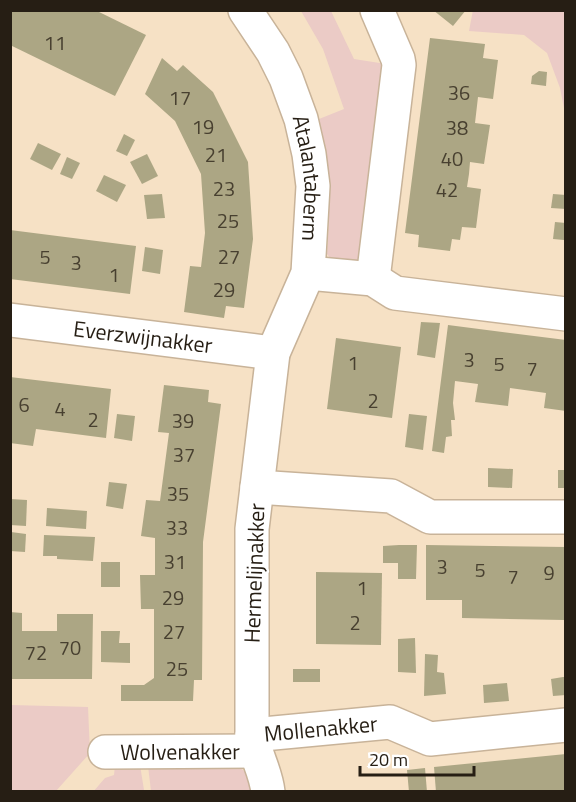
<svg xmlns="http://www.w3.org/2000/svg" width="576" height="802" font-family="'Titillium Web',sans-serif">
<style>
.green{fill:#ebcbc6}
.building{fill:#aca684}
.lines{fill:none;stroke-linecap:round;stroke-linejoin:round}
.minor-casing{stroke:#c8b399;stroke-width:36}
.minor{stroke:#fff;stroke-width:33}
.labels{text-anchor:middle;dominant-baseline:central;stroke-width:4.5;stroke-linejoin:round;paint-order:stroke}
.number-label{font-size:20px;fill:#484030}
.street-label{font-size:22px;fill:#261e14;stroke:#fff}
</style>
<rect width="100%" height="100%" fill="#f6e1c5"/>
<g class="green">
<path d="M473,10L565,11V113L560,88L547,53L524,35L469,31Z"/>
<path d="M301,11H331L354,59L386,64L363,257L354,261L331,259L327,254C331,203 328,168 319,119L344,109L323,49Z"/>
<path d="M11,705L88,707L90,753L56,791L11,792Z"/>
<path d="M115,765H140L144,790L93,792L105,778L114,775Z"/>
<path d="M148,766L238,767L246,772L255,791H151Z"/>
</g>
<g class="building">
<path d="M10,10H95L146,35L115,96L10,45Z"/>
<path d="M433,10H466L453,26Z"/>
<path d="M430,38L485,44L483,58L498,60L493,99L478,97L475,123L490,125L484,164L470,162L469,174L467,187L481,189L476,228L462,227L460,240L452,239L450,251L418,247L419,235L405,233Z"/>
<path d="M162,58L177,71L183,65L213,92L248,162L253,239L244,308L226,306L224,318L184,312L190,266L201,267L205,233L201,174L175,121L145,94Z"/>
<path d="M539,71L547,72L546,86L531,84L532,76Z"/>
<path d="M124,134L135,140L127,156L116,151Z"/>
<path d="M38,143L61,154L52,170L30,159Z"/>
<path d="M147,154L158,176L142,184L130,162Z"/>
<path d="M67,157L80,163L72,179L60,174Z"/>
<path d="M104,175L126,185L117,202L96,191Z"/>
<path d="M162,194L165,218L147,219L144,195Z"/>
<path d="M553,194L566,195V209L551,208Z"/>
<path d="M555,222L566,223L564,240L553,239Z"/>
<path d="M10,230L136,246L130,294L10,279Z"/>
<path d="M145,247L163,250L160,274L142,271Z"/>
<path d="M421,322L440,323L435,358L417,355Z"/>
<path d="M448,325L566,340V411L544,408L546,393L510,388L508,406L475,402L478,384L455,381L453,403L455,420H451L452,436L446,437L444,453L432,451Z"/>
<path d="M336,338L401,347L392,418L327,409Z"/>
<path d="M10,377L111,389L106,438L36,429L33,446L10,443Z"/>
<path d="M164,385L209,390L208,402L221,404L203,542L202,680H194L193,701H121V685H144L154,678V609H141L140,575H155V538L141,536L146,500L160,501L169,433L158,432Z"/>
<path d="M117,414L135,416L132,441L114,438Z"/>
<path d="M409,414L427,416L423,450L405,447Z"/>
<path d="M488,468L513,469L512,488L488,487Z"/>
<rect x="558" y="470" width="8" height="18"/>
<path d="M109,482L127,484L123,509L106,506Z"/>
<path d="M10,499L27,500L26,526L10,525Z"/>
<path d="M47,508L87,511L86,529L46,526Z"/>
<path d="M11,532L26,534L25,552L10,551Z"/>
<path d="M44,535L95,537L93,561L57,559V556H43Z"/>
<path d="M399,545H417L416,579H398V563H383V546Z"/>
<path d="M426,545L566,547L564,620L462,618V600H426Z"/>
<rect x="101" y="562" width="19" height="25"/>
<path d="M316,572L382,573L381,645L316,644Z"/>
<path d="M10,612L22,613V631H57V614H93L92,679H10Z"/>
<path d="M101,631H120L119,643H130V663L101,662Z"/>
<path d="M415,638L416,673L398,672V639Z"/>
<path d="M425,654L438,655L437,672L444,673L446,694L424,696Z"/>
<rect x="293" y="669" width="27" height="13"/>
<path d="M563,677H566V695L553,696L551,679Z"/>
<path d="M507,683L509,701L484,703L483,685Z"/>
<path d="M566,754V792H436L434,767Z"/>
<path d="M425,768L427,792H409L407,770Z"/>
</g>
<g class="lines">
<defs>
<g id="minor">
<path id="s1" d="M245,10L273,52L286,78L301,119L309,154L313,186L308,273L273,353L252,529V735C255,755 266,772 268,792"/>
<path d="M308,273L373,279L395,293L566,314"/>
<path d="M373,279L399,65L398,59L377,10"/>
<path id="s2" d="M10,320L273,353"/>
<path d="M257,487L391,496L430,517H566"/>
<path id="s3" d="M252,735L390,722L430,739L566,725"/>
<path id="s4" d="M105,752L255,751"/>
</g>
</defs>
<use href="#minor" class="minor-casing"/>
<use href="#minor" class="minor"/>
</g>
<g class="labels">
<g class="number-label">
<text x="55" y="42">11</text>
<text x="459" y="92">36</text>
<text x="180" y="97">17</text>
<text x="203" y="126">19</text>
<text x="457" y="127">38</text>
<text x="216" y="154">21</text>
<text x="452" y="158">40</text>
<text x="224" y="188">23</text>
<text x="447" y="189">42</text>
<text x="228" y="220">25</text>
<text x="45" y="256">5</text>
<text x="229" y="256">27</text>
<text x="76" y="262">3</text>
<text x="114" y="274">1</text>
<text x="224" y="289">29</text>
<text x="469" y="359">3</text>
<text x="353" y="362">1</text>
<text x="499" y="363">5</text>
<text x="532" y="368">7</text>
<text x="373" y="400">2</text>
<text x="24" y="404">6</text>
<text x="60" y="408">4</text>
<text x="93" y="419">2</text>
<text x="183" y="420">39</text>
<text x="184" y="454">37</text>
<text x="178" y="493">35</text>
<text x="177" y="527">33</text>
<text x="175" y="561">31</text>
<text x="442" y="566">3</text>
<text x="480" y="569">5</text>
<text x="549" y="572">9</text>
<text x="513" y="576">7</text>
<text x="362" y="587">1</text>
<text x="173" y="597">29</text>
<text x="355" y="622">2</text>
<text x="174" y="631">27</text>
<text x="70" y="647">70</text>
<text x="36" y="652">72</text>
<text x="177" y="668">25</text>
</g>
<g class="street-label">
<text stroke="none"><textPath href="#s1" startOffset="183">Atalantaberm</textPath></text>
<text stroke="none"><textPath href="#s2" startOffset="134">Everzwijnakker</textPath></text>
<text transform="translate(254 573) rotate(-88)">Hermelijnakker</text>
<text stroke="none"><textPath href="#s3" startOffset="69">Mollenakker</textPath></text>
<text stroke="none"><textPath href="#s4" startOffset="75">Wolvenakker</textPath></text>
</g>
</g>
<rect width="576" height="802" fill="none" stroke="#261e14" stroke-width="24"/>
<path d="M360 766v9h114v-9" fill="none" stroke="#261e14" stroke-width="3"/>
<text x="369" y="766" font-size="18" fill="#261e14" stroke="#ffffff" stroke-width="4.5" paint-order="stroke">20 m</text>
</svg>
